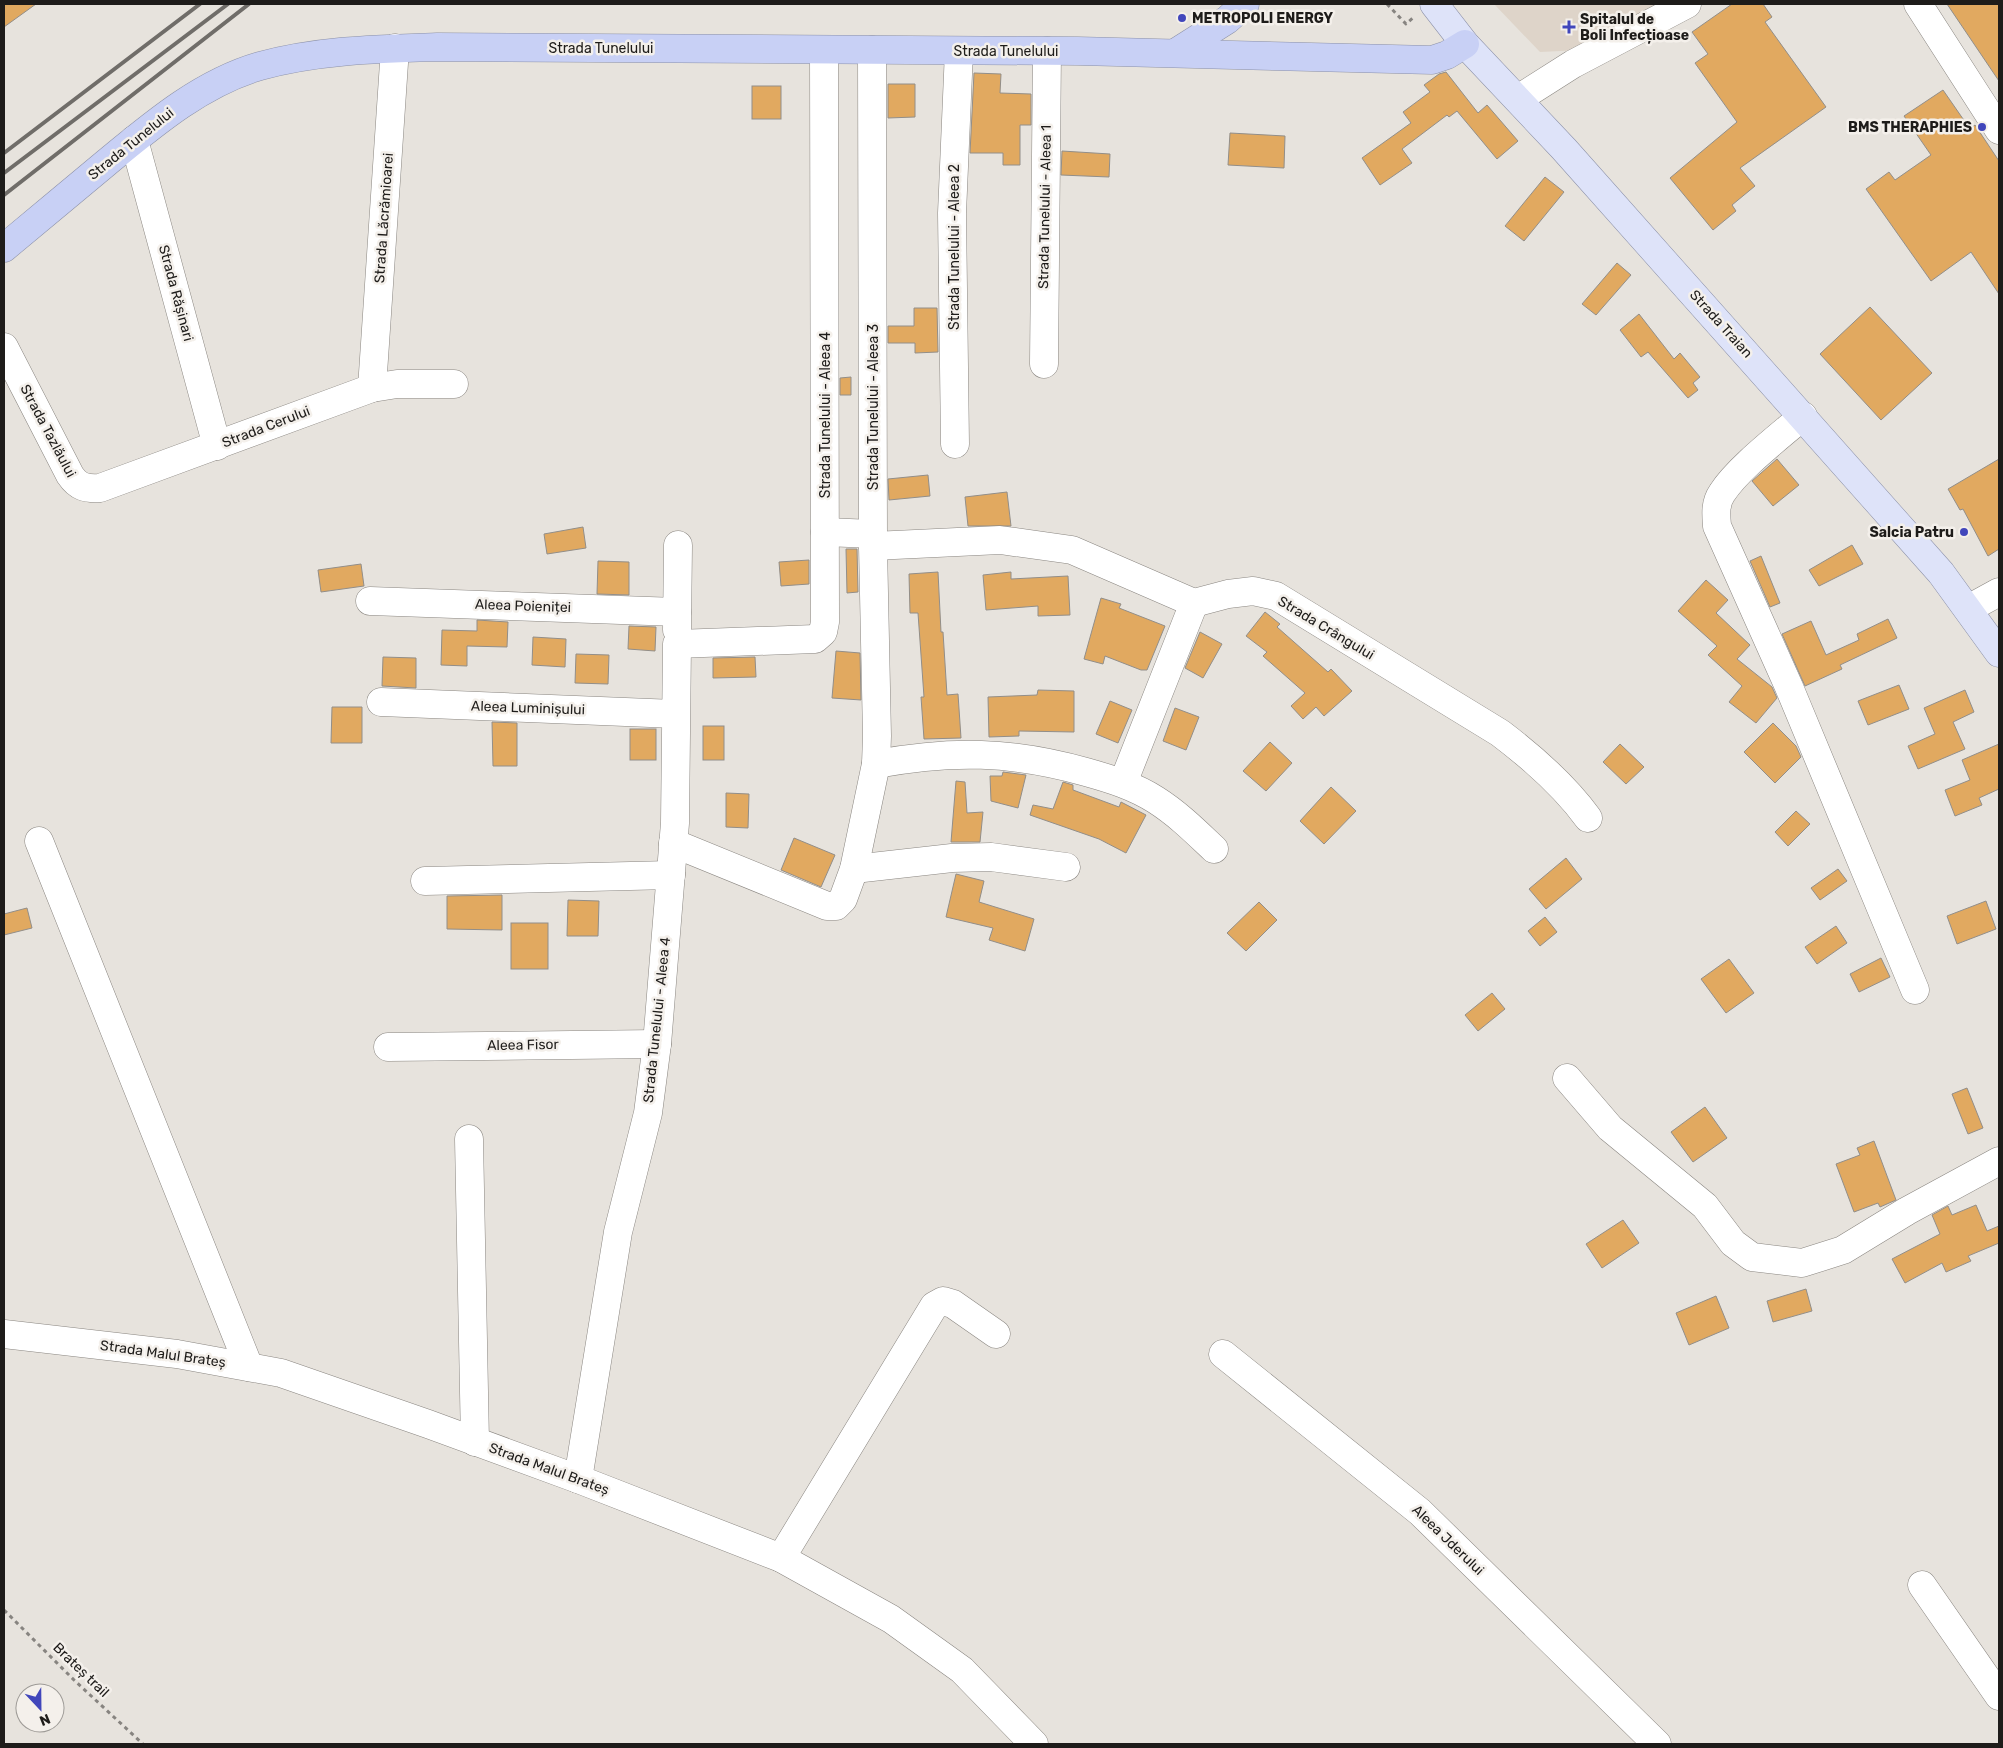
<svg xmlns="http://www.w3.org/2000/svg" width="2003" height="1748" font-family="Rubik,sans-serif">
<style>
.built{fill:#ded4c9}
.building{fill:#e1a960;stroke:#928e89}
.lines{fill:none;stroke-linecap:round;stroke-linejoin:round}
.minor-casing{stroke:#8a8681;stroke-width:29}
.major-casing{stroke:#8c91a8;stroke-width:29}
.highway-casing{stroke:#8c91a8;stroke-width:29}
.path{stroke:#878480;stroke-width:3;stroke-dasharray:4 4;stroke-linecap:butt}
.minor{stroke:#fff;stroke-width:28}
.major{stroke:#dee3f9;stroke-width:28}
.highway{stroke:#c8d0f5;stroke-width:28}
.rail{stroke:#706d69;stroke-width:4}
.poi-dot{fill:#4146bb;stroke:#f4f0eb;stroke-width:2}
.labels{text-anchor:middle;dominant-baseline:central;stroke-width:5;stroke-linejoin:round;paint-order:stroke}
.poi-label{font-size:14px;font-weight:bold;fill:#1e1c1a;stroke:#f4f0eb;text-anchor:start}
.street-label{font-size:14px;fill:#1e1c1a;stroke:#f4f0eb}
</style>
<rect width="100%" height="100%" fill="#e7e3dd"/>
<path class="built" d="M1494,4H1662L1582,50L1540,52Z"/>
<g class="building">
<path d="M4,4H36L4,27Z"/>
<path d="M1732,4H1763L1772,17L1765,22L1826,107L1740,168L1755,186L1732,205L1736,211L1713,230L1670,178L1737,122L1695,63L1708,54L1692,32Z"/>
<path d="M1947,4H1999V81Z"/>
<path d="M1446,72L1478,113L1487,105L1518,141L1497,159L1457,111L1449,117L1447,115L1402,149L1412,163L1380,185L1362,158L1411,123L1403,112L1430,92L1424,85L1439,74Z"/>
<path d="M974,73L1001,74L1000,93L1031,94V125H1020V165H1003V153H970Z"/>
<path d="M888,84H915V117L888,118Z"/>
<rect x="752" y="86" width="29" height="33"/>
<path d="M1943,90L1970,129L1975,125L1999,161V294L1971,252L1931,281L1866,189L1889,172L1895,180L1931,155L1904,116Z"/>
<path d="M1230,133L1285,136L1284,168L1228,165Z"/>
<path d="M1062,151L1110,154L1109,177L1061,175Z"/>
<path d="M1545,177L1564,192L1524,241L1505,226Z"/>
<path d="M1617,263L1631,275L1596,315L1582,304Z"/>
<path d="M1870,307L1932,373L1881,420L1820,354Z"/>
<path d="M914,308H937L938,352L915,353V343H888V326H914Z"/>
<path d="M1639,314L1674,359L1680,353L1700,377L1693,383L1698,390L1688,398L1648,352L1641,357L1620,330Z"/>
<path d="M851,377V395H840V378Z"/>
<path d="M1777,459L1799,485L1773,506L1752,481Z"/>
<path d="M1999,459V549L1988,556L1963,509L1960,510L1948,489Z"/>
<path d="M928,475L930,496L889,500L888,479Z"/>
<path d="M1007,492L1011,526H968L965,497Z"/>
<path d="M583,527L586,548L547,554L544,534Z"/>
<path d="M1852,545L1863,564L1819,586L1809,570Z"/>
<path d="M846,549H857L858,592L847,593Z"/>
<path d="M1761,556L1780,603L1770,607L1750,561Z"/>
<path d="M809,560V584L781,586L779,562Z"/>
<path d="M598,561L629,562V595L597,594Z"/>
<path d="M361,564L364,586L321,592L318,570Z"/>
<path d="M938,572L941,632H943L947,695L958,694L961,738L924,739L921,697H924L918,613H910L909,574Z"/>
<path d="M1011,572V579L1068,576L1070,615L1038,616V606L986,610L983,575Z"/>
<path d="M1706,580L1728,600L1716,613L1750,645L1737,659L1772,687L1777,698L1756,723L1729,702L1742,686L1708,655L1717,646L1678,611Z"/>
<path d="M1101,598L1121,604L1119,608L1165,626L1147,670H1141L1105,656L1103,664L1084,659Z"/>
<path d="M1265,612L1280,624L1277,627L1328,672L1331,669L1352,691L1324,716L1316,707L1303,719L1291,706L1305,693L1263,656L1267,652L1246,636Z"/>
<path d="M1888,619L1897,638L1840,665L1842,669L1805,686L1782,634L1811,621L1826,655L1859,640L1857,634Z"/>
<path d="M477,620L508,622L507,647L467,646V666L441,665L442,630L477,631Z"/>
<path d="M629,626L656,627L655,651L628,649Z"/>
<path d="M1200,632L1222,644L1203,678L1185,668Z"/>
<path d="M533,637L566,639L565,667L532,665Z"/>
<path d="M836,651L860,653L861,700L832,698Z"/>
<path d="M576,654L609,655L608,684L575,683Z"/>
<path d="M383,657L416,658V688L382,686Z"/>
<path d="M755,657L756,677L713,678V658Z"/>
<path d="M1899,685L1909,709L1868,725L1858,701Z"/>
<path d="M1038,690L1074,691V732L1019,731V736L989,737L988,697L1037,695Z"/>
<path d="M1965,690L1974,712L1953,722L1965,749L1918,769L1908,746L1935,734L1924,708Z"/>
<path d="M1110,701L1132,710L1118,743L1096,734Z"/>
<path d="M332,707H362V743H331Z"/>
<path d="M1175,708L1199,717L1186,750L1163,741Z"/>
<path d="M492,722L517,723V766H493Z"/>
<path d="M1773,723L1796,746L1801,757L1775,783L1744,752Z"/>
<rect x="703" y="726" width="21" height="34"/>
<rect x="630" y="729" width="26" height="31"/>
<path d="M1270,742L1292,763L1266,791L1243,771Z"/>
<path d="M1620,744L1644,767L1626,784L1603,762Z"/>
<path d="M1999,744V789L1979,798L1982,805L1955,816L1945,790L1970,780L1962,760Z"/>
<path d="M1003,772L1026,775L1018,808L991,801L990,776H1002Z"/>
<path d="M956,781L965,782L967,813L983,812L980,842H951Z"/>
<path d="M1063,782L1073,785V790L1119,807L1121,802L1146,815L1126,853L1099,839L1030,815L1033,805L1053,809Z"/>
<path d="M1331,787L1356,811L1324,844L1300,821Z"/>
<path d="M726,793L749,794L748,828L726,827Z"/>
<path d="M1796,811L1810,824L1788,846L1775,832Z"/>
<path d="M794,838L835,855L821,887L781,870Z"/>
<path d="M1566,858L1582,879L1546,909L1529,889Z"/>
<path d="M1838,869L1847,881L1820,900L1811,888Z"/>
<path d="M956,874L984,881L979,902L1034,919L1025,951L989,940L993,928L946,917Z"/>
<path d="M502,895V930L447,929V896Z"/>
<path d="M568,900L599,901L598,936H567Z"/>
<path d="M1986,901L1996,929L1957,944L1947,916Z"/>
<path d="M1259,902L1277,920L1246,951L1227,933Z"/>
<path d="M27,908L32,928L4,935V914Z"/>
<path d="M1545,917L1557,932L1540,946L1528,931Z"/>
<rect x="511" y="923" width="37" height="46"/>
<path d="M1836,926L1847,943L1817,964L1805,947Z"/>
<path d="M1881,958L1890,977L1859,992L1850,974Z"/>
<path d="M1729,959L1754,993L1726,1013L1701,979Z"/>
<path d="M1492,993L1505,1009L1478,1031L1465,1015Z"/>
<path d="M1967,1088L1983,1128L1968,1134L1952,1094Z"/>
<path d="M1705,1107L1727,1138L1693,1162L1671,1132Z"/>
<path d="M1874,1141L1896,1200L1880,1207L1878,1203L1854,1212L1836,1164L1860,1155L1857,1148Z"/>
<path d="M1976,1205L1987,1231L1999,1226V1243L1968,1256L1971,1261L1946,1272L1942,1263L1905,1283L1892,1259L1940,1234L1932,1215L1948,1206L1952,1215Z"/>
<path d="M1623,1220L1639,1243L1602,1268L1586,1244Z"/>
<path d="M1806,1289L1812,1311L1773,1322L1767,1301Z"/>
<path d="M1716,1296L1729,1328L1689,1345L1676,1313Z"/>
</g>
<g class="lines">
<defs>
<g id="minor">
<path d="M1918,4L1999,130"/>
<path d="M1518,99L1573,64L1687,4"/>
<path d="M134,140L217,446"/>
<path d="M4,347L70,475C78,487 86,489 100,488L372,388L397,384H454"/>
<path d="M1044,364L1047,51"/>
<path d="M372,388L395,48"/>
<path d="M1803,416C1780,436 1738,468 1722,493C1715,503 1716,514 1717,526L1789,687L1915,990"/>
<path d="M955,444L952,213L959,51"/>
<path d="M825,532L873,534"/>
<path d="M873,546L1000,540L1072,550L1194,603L1228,594L1253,591L1276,596L1500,733C1533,758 1564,785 1588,818"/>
<path d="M370,601L677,612"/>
<path d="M1968,609L1999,592"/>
<path d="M677,630L678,545"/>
<path d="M381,702L675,714"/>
<path d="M876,764C952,750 1011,751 1086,772C1111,779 1134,786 1156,800C1178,814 1196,832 1214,849"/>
<path d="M1123,783L1194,603"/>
<path d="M39,841L249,1367"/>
<path d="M673,843L827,906H836L843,899L854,869L876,764L877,736L873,546L872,50"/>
<path d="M854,869L952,858L991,857L1066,867"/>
<path d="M425,881L671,875"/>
<path d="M388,1047L657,1044"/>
<path d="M1567,1078L1610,1128L1705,1206L1733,1243L1752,1257L1802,1263L1843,1250L1907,1211L1999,1161"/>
<path d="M469,1139L475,1442"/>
<path d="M4,1334L177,1354L281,1373L428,1424L578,1479L781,1558L891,1619L962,1670L1034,1744"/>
<path d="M1223,1354L1420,1512L1657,1744"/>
<path d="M578,1479L618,1232L648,1113L657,1044L675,823L677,644L815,639L823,632L825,622L824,50"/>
<path d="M781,1558L934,1306L943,1301L953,1304L996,1334"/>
<path d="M1922,1585L1999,1696"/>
</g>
<path id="major" d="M1434,4L1465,44L1564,149L1941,573L1999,653"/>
<g id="highway">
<path d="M1175,53L1227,20L1245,4"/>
<path d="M4,248C38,220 72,191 106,163C152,125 201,83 260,66C318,50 378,49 437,47L1078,51L1432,60L1447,55L1465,44"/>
</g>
</defs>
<use href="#minor" class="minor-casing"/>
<use href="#major" class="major-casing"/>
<use href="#highway" class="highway-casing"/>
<g class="path">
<path d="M1387,4L1406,24L1415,16"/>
<path d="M4,1610L74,1680L143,1744"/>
</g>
<use href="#minor" class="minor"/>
<use href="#major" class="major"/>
<use href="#highway" class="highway"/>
<g class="rail">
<path d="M4,153L200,4"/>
<path d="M4,173L228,4"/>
<path d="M4,195L249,4"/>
</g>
</g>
<g class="poi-dot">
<circle cx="1182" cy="18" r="5"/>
<path d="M1566.5 19.5h5v5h5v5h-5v5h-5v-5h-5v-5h5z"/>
<circle cx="1982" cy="127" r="5"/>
<circle cx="1964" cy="532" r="5"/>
</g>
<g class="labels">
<g class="poi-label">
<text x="1192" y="18">METROPOLI ENERGY</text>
<text x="1580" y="19">Spitalul de<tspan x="1580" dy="16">Boli Infecțioase</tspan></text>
<text x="1972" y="127" text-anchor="end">BMS THERAPHIES</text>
<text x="1954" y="532" text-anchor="end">Salcia Patru</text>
</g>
<g class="street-label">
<text x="601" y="48">Strada Tunelului</text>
<text x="1006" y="51">Strada Tunelului</text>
<text transform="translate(131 144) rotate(-39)">Strada Tunelului</text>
<text transform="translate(1045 207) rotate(-89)">Strada Tunelului - Aleea 1</text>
<text transform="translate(384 218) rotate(-86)">Strada Lăcrămioarei</text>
<text transform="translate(954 247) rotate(-90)">Strada Tunelului - Aleea 2</text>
<text transform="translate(176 293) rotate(75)">Strada Rășinari</text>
<text transform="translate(1721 324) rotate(48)">Strada Traian</text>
<text transform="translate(873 407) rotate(-90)">Strada Tunelului - Aleea 3</text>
<text transform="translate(825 415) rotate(-90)">Strada Tunelului - Aleea 4</text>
<text transform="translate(266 427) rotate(-21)">Strada Cerului</text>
<text transform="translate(48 431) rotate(62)">Strada Tazlăului</text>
<text transform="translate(523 606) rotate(2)">Aleea Poieniței</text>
<text transform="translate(1326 628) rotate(31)">Strada Crângului</text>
<text transform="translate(528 708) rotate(2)">Aleea Luminișului</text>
<text transform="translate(657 1020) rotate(-84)">Strada Tunelului - Aleea 4</text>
<text transform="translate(523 1045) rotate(-1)">Aleea Fisor</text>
<text transform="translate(163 1354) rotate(8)">Strada Malul Brateș</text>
<text transform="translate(549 1469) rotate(20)">Strada Malul Brateș</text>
<text transform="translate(1448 1540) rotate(44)">Aleea Jderului</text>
<text transform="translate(81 1670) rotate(44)">Brateș trail</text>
</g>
</g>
<rect width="2003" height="1748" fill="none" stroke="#1e1c1a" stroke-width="10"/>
<g transform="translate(40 1708) rotate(158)"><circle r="24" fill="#f4f0eb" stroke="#9e9b97"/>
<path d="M0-4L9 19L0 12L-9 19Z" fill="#4146bb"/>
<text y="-8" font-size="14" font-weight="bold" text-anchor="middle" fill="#1e1c1a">N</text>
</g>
</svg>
